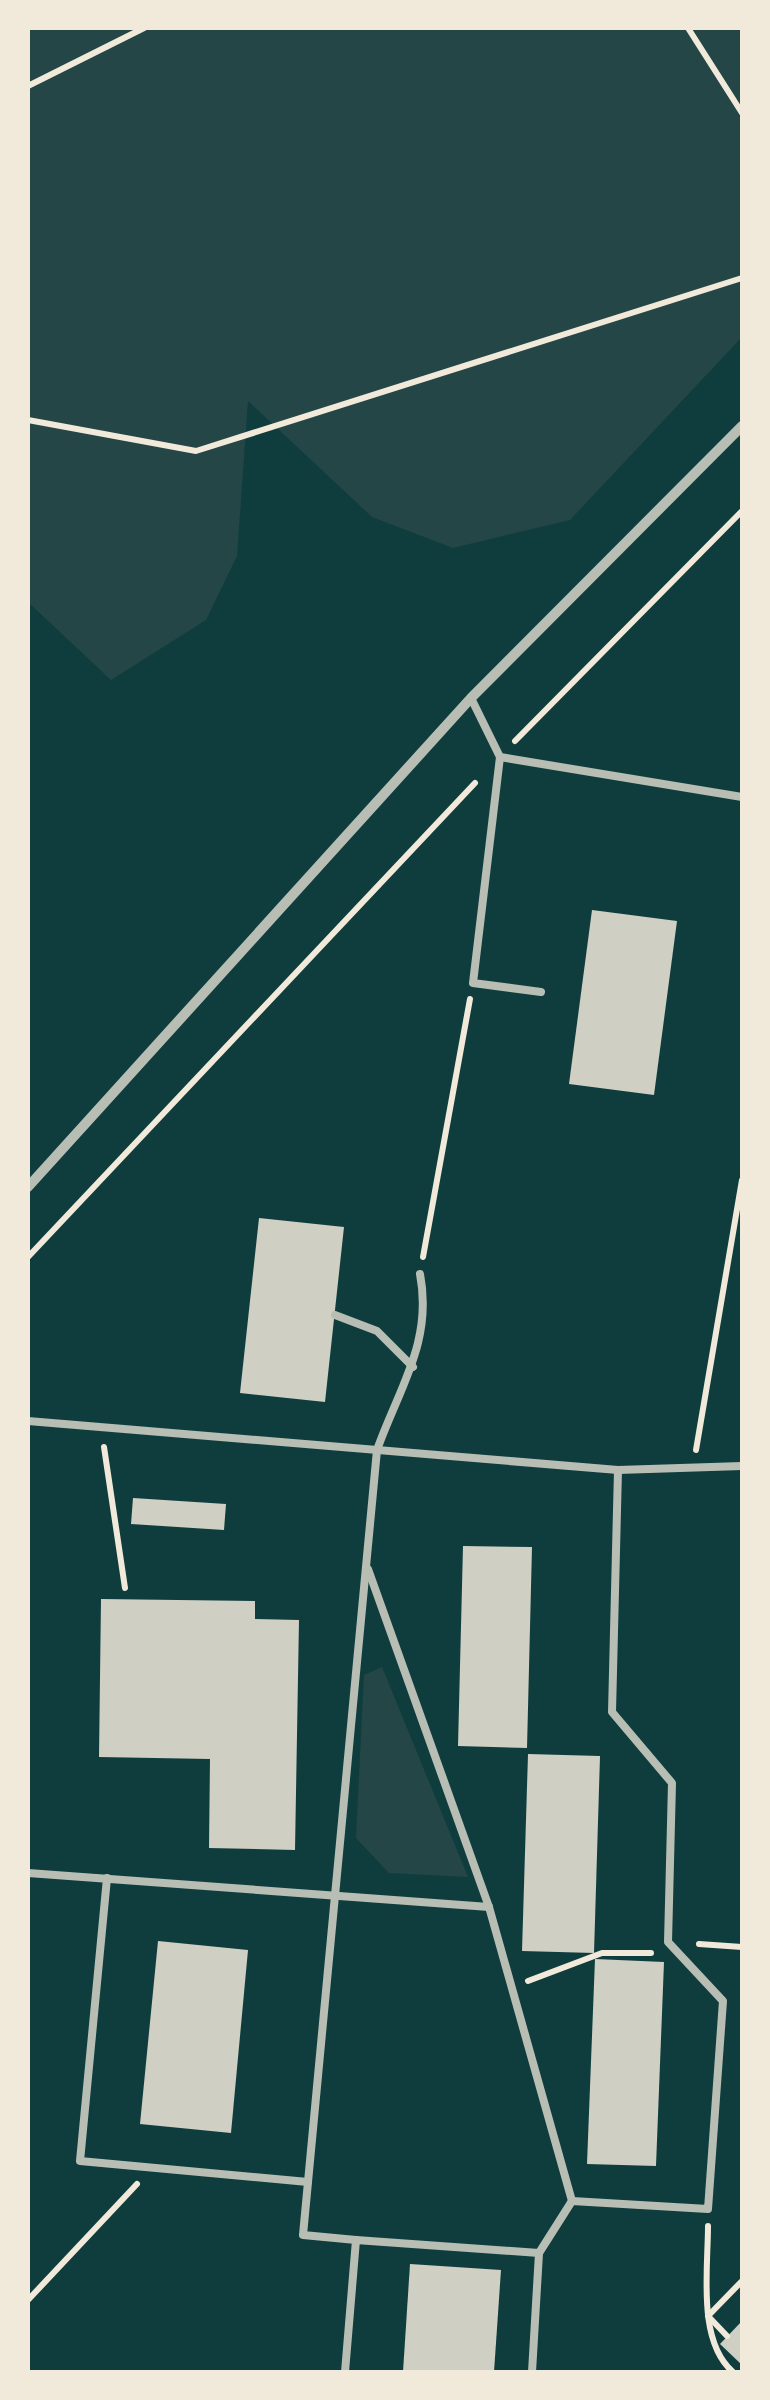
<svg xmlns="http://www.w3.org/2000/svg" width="770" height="2400" font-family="Helvetica,sans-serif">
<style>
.green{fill:#244646}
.building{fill:#cfcfc3}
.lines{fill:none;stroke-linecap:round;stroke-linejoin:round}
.path{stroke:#f1e9da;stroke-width:6}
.service{stroke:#b8beb3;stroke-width:8}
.minor{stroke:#b8beb3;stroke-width:10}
</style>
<rect width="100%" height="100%" fill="#0f3d3e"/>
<g class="green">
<path d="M28,28H742V337L570,520L453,548L372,517L248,401L237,556L206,620L111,680L28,602Z"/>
<path d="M382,1667L468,1877L389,1873L356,1838L364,1675Z"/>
</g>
<g class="building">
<path d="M592,910L677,921L654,1095L569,1084Z"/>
<path d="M259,1218L344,1227L325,1402L240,1393Z"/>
<path d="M133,1498L226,1504L224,1530L131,1524Z"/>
<path d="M463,1546L532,1547L527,1748L458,1746Z"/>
<path d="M101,1599L255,1601V1619L299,1620L295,1850L209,1848L210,1759L99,1757Z"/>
<path d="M528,1754L600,1756L594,1953L522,1951Z"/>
<path d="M158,1941L248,1950L231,2133L140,2124Z"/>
<path d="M595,1959L664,1962L656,2166L587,2164Z"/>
<path d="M410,2264L501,2270L494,2372H403Z"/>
<path d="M742,2321V2365L720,2344Z"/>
</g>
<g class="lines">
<g class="path">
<path d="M688,28L742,113"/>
<path d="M28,86L144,28"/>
<path d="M28,420L196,451L742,278"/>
<path d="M515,741L742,511"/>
<path d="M28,1257L475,783"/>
<path d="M423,1257L470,999"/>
<path d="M104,1447L125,1588"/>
<path d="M696,1450L742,1180"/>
<path d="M699,1944L742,1947"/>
<path d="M528,1981L602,1953H651"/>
<path d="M708,2226C708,2270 697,2341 733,2372"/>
<path d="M28,2300L137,2184"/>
<path d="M727,2336L708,2316L742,2281"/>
</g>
<g class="service">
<path d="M471,698L500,757L473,983L541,992"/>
<path d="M500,757L742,797"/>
<path d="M335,1315L377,1331L413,1367"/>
<path d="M28,1421L618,1470L742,1466"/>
<path d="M368,1569L489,1907L572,2201"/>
<path d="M28,1873L489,1907"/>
<path d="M107,1878L80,2161L308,2182"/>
<path d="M356,2240L539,2253L532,2372"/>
<path d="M539,2253L572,2201L708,2209L723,2001L668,1942L672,1783L612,1712L618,1470"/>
<path d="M345,2372L356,2240L303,2235L377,1450C399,1388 433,1342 420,1274"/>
</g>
<path class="minor" d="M28,1187L471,698L742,426"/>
</g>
<rect width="770" height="2400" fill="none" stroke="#f1e9da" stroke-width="60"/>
</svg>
